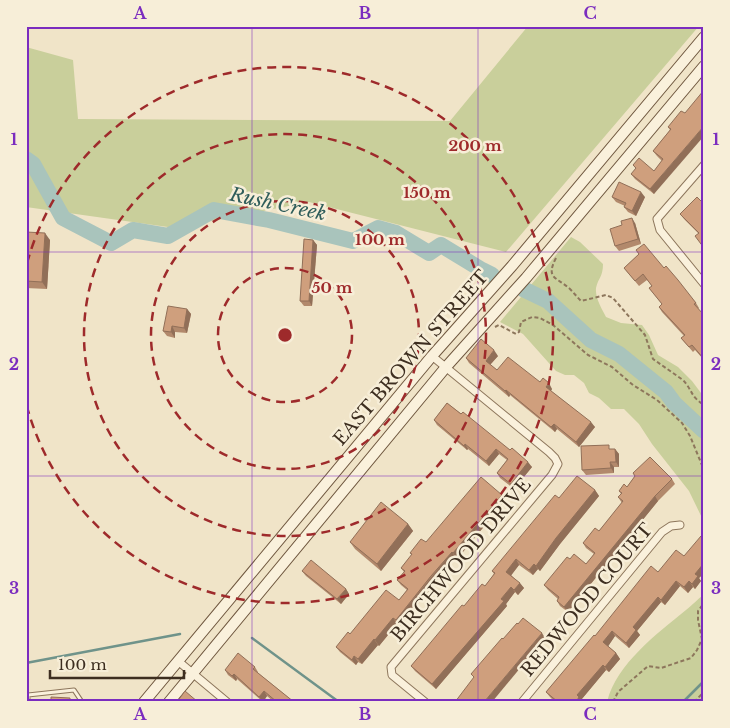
<svg xmlns="http://www.w3.org/2000/svg" width="730" height="728" font-family="'Libre Baskerville',serif">
<style>
.green{fill:#c9cf9b}
.lines{fill:none;stroke-linecap:round;stroke-linejoin:round}
.stream{stroke:#6f938a;stroke-width:2.5}
.river{stroke:#a9c4bc;stroke-width:16}
.lane-casing{stroke:#8d765c;stroke-width:5}
.street-casing{stroke:#8d765c;stroke-width:9}
.secondary-casing{stroke:#6f573f;stroke-width:12}
.path{stroke:#8d765c;stroke-width:2;stroke-dasharray:4 2.5;stroke-linecap:butt}
.lane{stroke:#faf1dc;stroke-width:3}
.street{stroke:#faf1dc;stroke-width:7}
.secondary{stroke:#faf1dc;stroke-width:10}
.wall{fill:#b2896c}
.shaded-wall{fill:#916f58}
.building{fill:#cf9f7d;stroke:#916f58}
.grid{fill:none;stroke:#7b2cbf;stroke-width:1;stroke-opacity:0.55}
.ring{fill:none;stroke:#9e2a2b;stroke-width:2.5;stroke-dasharray:9 6}
.labels{text-anchor:middle;dominant-baseline:central;stroke-width:5;stroke-linejoin:round;paint-order:stroke}
.street-label{font-size:18px;fill:#3d2e20;stroke:#f7eed8}
.water-label{font-size:19px;font-style:italic;fill:#2f5d5a;stroke:#f7eed8}
.centre{fill:#9e2a2b;stroke:#f7eed8;stroke-width:2.5}
.ring-label{font-size:15px;text-anchor:middle;font-weight:bold;fill:#9e2a2b;stroke:#f7eed8;stroke-width:5;stroke-linejoin:round;paint-order:stroke}
.neatline{fill:none;stroke:#7b2cbf;stroke-width:2}
.grid-label{font-size:16px;text-anchor:middle;font-weight:bold;fill:#7b2cbf}
</style>
<rect width="100%" height="100%" fill="#f0e4c8"/>
<g class="green">
<path d="M528,26H699L506,252L309,202L175,228L26,207V47L73,60L78,119L450,121Z"/>
<path d="M571,237L580,242L603,264C603,277 598,278 596,288C595,298 602,309 606,317L621,323L642,325L649,335L658,355L678,367L692,381L704,397V522L689,491L652,444L639,424L624,409H611L599,398L589,393L584,383L574,375H565L556,371L523,334L500,322Z"/>
<path d="M704,595V702H607C617,663 657,634 686,610C693,605 697,599 704,595Z"/>
</g>
<g class="lines">
<g class="stream">
<path d="M252,638L339,702"/>
<path d="M26,663L180,634"/>
<path d="M683,702L704,681"/>
</g>
<g class="river">
<path d="M26,159L33,164L63,218L111,243L133,230L168,236L214,210L269,220L353,241L378,228L396,233L429,253L441,245L482,270L492,275"/>
<path d="M523,289L548,301L591,340L619,354L666,392L674,403L704,431"/>
</g>
<defs>
<path id="lane" d="M28,702V695L74,690L82,702"/>
<g id="street">
<path d="M704,165L657,219L660,230L704,284"/>
<path d="M178,661L227,702"/>
<path d="M425,702L392,675L391,667L552,475L558,464L555,458L549,452L432,356"/>
<path d="M522,702L662,532L671,526L680,525"/>
</g>
<g id="secondary">
<path d="M144,702L432,356L512,266L704,37"/>
<path d="M169,702L446,367L526,278L704,66"/>
</g>
</defs>
<use href="#lane" class="lane-casing"/>
<use href="#street" class="street-casing"/>
<use href="#secondary" class="secondary-casing"/>
<g class="path">
<path d="M556,258C545,279 557,277 570,289C574,293 577,297 581,301L606,295L613,298L645,335L653,359L683,380C693,391 690,396 704,405"/>
<path d="M495,327L499,325L516,334L519,332L521,322L532,317L540,318L553,325L588,355L612,367L633,385L657,400L682,423L690,436L704,470"/>
<path d="M613,702L618,692L648,666L661,668L691,658L697,650L702,639L698,620V611L704,603"/>
<path d="M694,702L704,692"/>
</g>
<use href="#lane" class="lane"/>
<use href="#street" class="street"/>
<use href="#secondary" class="secondary"/>
</g>
<g class="wall">
<path d="M685,113L654,194L635,179L631,174L636,169L633,165L654,171L662,161L657,156L653,151L670,130L668,127Z"/>
<path d="M612,197H645L636,216L628,212L624,207L625,206L616,202Z"/>
<path d="M697,197L704,248L699,234L684,219L680,214Z"/>
<path d="M635,223L641,244L619,251L615,246Z"/>
<path d="M26,232L50,240L47,289L26,288Z"/>
<path d="M313,240L317,245L312,306H304L300,301Z"/>
<path d="M636,250L664,268L696,303L699,308L698,309L704,315V360L695,350L693,352L681,338L684,336L662,312L659,307L662,304L649,288L652,286L647,280L639,286L624,268L639,254Z"/>
<path d="M187,309L191,314L187,333L175,332V338L167,336L163,331Z"/>
<path d="M498,356L490,365L497,370L540,382L552,389L551,391L595,427L579,447L557,429L555,432L510,395L509,397L469,363L466,358Z"/>
<path d="M447,403L532,467L514,489L500,478L497,473L507,460L499,454L489,466L468,449L467,450L437,425L434,420Z"/>
<path d="M612,449H615L619,454V467H614V473L586,475L582,470Z"/>
<path d="M633,473L672,479L675,484L658,501L568,612L560,606L557,601L558,599L548,590L544,585L570,559L586,564L594,554L586,548L583,543L599,531L622,503L618,497L621,494L619,491L627,487L635,476Z"/>
<path d="M595,490L599,496L560,544L540,571L538,569L533,575L519,565L511,575L524,588L518,595L515,592L506,604L507,606L436,689L415,671L411,666L464,606L485,586L494,574L492,571L559,498Z"/>
<path d="M502,495L506,500L457,559L456,558L435,582L400,626L397,624L379,646L378,645L362,664L358,662L356,665L340,652L336,647L350,634L399,600L407,590L401,585L397,580L404,572L401,568L412,555L410,553Z"/>
<path d="M408,524L413,531L381,571L355,549L350,542Z"/>
<path d="M704,538V573L699,578L701,581L695,589L693,587L688,593L680,586L665,605L661,602L637,631L640,635L629,648L615,636L608,646L616,653L620,659L609,672L606,670L581,700L582,702H555L550,697L546,692L595,636L658,572L684,556Z"/>
<path d="M302,571L346,589L349,594L341,604L306,576Z"/>
<path d="M255,667L258,672V673L294,702H274L267,696L263,702L237,679L236,681L228,675L225,670Z"/>
</g>
<g class="shaded-wall">
<path d="M704,126V136L654,194L650,189Z"/>
<path d="M641,192L645,197L636,216L632,211Z"/>
<path d="M632,218L635,223L641,244L638,239Z"/>
<path d="M45,233L50,240L47,289L42,282Z"/>
<path d="M313,240L317,245L312,306L309,301Z"/>
<path d="M187,309L191,314L187,333L184,328Z"/>
<path d="M172,326L175,332V338L171,332Z"/>
<path d="M494,350L498,356L489,366L486,361Z"/>
<path d="M549,383L552,389L550,392L546,387Z"/>
<path d="M506,390L510,395L509,397L505,391Z"/>
<path d="M591,422L595,427L579,447L576,442Z"/>
<path d="M554,424L557,429L555,432L551,427Z"/>
<path d="M465,444L468,449L467,450L464,446Z"/>
<path d="M496,449L499,454L489,466L486,461Z"/>
<path d="M615,449L619,454V467L616,462Z"/>
<path d="M528,462L532,467L514,489L511,484Z"/>
<path d="M610,462L614,467V473L611,468Z"/>
<path d="M595,490L599,496L560,544L540,571L536,566L556,538Z"/>
<path d="M502,495L506,500L457,559L453,553Z"/>
<path d="M655,496L658,501L568,612L564,607Z"/>
<path d="M408,524L413,531L381,571L377,564Z"/>
<path d="M452,552L456,558L400,626L396,620Z"/>
<path d="M516,559L519,565L510,577L506,572Z"/>
<path d="M704,563V573L699,578L701,581L695,589L692,584L695,574Z"/>
<path d="M534,564L538,569L533,575L529,570Z"/>
<path d="M676,581L680,586L665,605L661,600Z"/>
<path d="M689,581L693,587L688,593L684,587Z"/>
<path d="M520,583L524,588L518,595L514,590Z"/>
<path d="M511,587L515,592L506,604L507,606L436,689L432,684Z"/>
<path d="M346,589L349,594L341,604L337,599Z"/>
<path d="M658,597L661,602L637,631L640,635L629,648L626,643L633,627Z"/>
<path d="M393,618L397,624L379,646L375,640Z"/>
<path d="M612,631L615,636L607,648L603,642Z"/>
<path d="M542,633L545,638L492,702H484Z"/>
<path d="M374,639L378,645L362,664L358,659Z"/>
<path d="M616,653L620,659L609,672L605,667Z"/>
<path d="M354,656L358,662L356,665L352,660Z"/>
<path d="M603,665L606,670L581,700L582,702H576L577,695Z"/>
<path d="M234,674L237,679L236,681L232,676Z"/>
<path d="M264,691L267,696L263,702L259,697Z"/>
</g>
<g class="building">
<path d="M704,90V126L650,189L631,174L636,168L633,165L639,158L654,171L663,159L653,151L671,129L668,127L681,111L685,113Z"/>
<path d="M619,182L641,192L632,211L624,207L626,203L612,197Z"/>
<path d="M697,197L704,204V248L695,236L699,233L680,214Z"/>
<path d="M632,218L638,239L615,246L610,229L622,225L621,221Z"/>
<path d="M26,232L45,233L42,282L26,281Z"/>
<path d="M304,239L313,240L309,301H300Z"/>
<path d="M644,244L664,268L666,266L678,280L696,303L694,304L704,315V359L692,345L689,347L681,338L685,335L659,307L662,304L649,288L652,286L643,274L635,281L624,268L639,254L636,250Z"/>
<path d="M168,306L187,309L184,328L172,326L171,332L163,331Z"/>
<path d="M481,339L494,350L486,361L497,370L508,357L540,382L543,378L549,383L546,387L591,422L576,442L554,424L551,427L506,390L505,391L466,358Z"/>
<path d="M447,403L461,414L463,412L510,450L512,448L528,462L511,484L497,473L508,459L496,449L486,461L465,444L464,446L434,420Z"/>
<path d="M609,445V449H615L616,462H610L611,468L582,470L581,446Z"/>
<path d="M650,457L672,479L655,496L564,607L557,601L559,597L544,585L567,557L570,559L574,554L586,564L595,553L583,543L595,528L599,531L623,501L618,497L622,493L619,491L624,484L627,487L635,476L633,473Z"/>
<path d="M577,476L595,490L556,538L536,566L534,564L529,570L516,559L506,572L520,583L514,590L511,587L501,599L504,601L432,684L411,666L462,605L464,606L482,584L485,586L495,573L492,571L555,495L559,498Z"/>
<path d="M481,477L502,495L453,553L452,552L431,576L396,620L393,618L375,640L374,639L358,659L354,656L352,660L336,647L348,632L350,634L386,590L399,600L408,589L397,580L405,571L401,568L412,554L410,553L421,539L426,542Z"/>
<path d="M381,502L408,524L377,564L350,542Z"/>
<path d="M701,536L704,538V563L695,574L698,576L692,584L689,581L684,587L676,581L661,600L658,597L633,627L636,630L626,643L612,631L603,642L616,653L605,667L603,665L577,695L579,697L576,702H558L546,692L594,635L595,636L651,566L658,572L676,550L684,556Z"/>
<path d="M311,560L346,589L337,599L302,571Z"/>
<path d="M523,618L542,633L484,702H455L474,677L471,674L502,638L503,639L517,623L518,624Z"/>
<path d="M238,653L255,667L253,669L294,702H277L264,691L259,697L234,674L232,676L225,670Z"/>
<path d="M185,691L198,702H177Z"/>
<path d="M51,697L70,698V702H51Z"/>
</g>
<path class="grid" d="M252,26V702M478,26V702M26,252H704M26,476H704"/>
<g class="ring">
<circle cx="285" cy="335" r="67"/>
<circle cx="285" cy="335" r="134"/>
<circle cx="285" cy="335" r="201"/>
<path d="M27 263A268 268 0 1 1 27 407"/>
</g>
<g class="labels">
<g class="street-label">
<text transform="translate(411 358) rotate(-49)">EAST BROWN STREET</text>
<text transform="translate(461 560) rotate(-50)">BIRCHWOOD DRIVE</text>
<text transform="translate(587 600) rotate(-50)">REDWOOD COURT</text>
</g>
<g class="water-label">
<text transform="translate(278 204) rotate(12)">Rush Creek</text>
</g>
</g>
<circle cx="285" cy="335" r="8" class="centre"/>
<g class="ring-label">
<text x="475" y="151">200 m</text>
<text x="427" y="198">150 m</text>
<text x="380" y="245">100 m</text>
<text x="332" y="293">50 m</text>
</g>
<rect width="730" height="728" fill="none" stroke="#f7eed8" stroke-width="55"/>
<path d="M50 670v8h134v-8" fill="none" stroke="#3d2e20" stroke-width="2.5"/>
<text x="58" y="670" font-size="15" fill="#3d2e20" stroke="#f7eed8" stroke-width="4" paint-order="stroke">100 m</text>
<rect x="28" y="28" width="674" height="672" class="neatline"/>
<g class="grid-label">
<text x="140" y="19">A</text>
<text x="365" y="19">B</text>
<text x="590" y="19">C</text>
<text x="14" y="145">1</text>
<text x="716" y="145">1</text>
<text x="14" y="370">2</text>
<text x="716" y="370">2</text>
<text x="14" y="594">3</text>
<text x="716" y="594">3</text>
<text x="140" y="720">A</text>
<text x="365" y="720">B</text>
<text x="590" y="720">C</text>
</g>
</svg>
